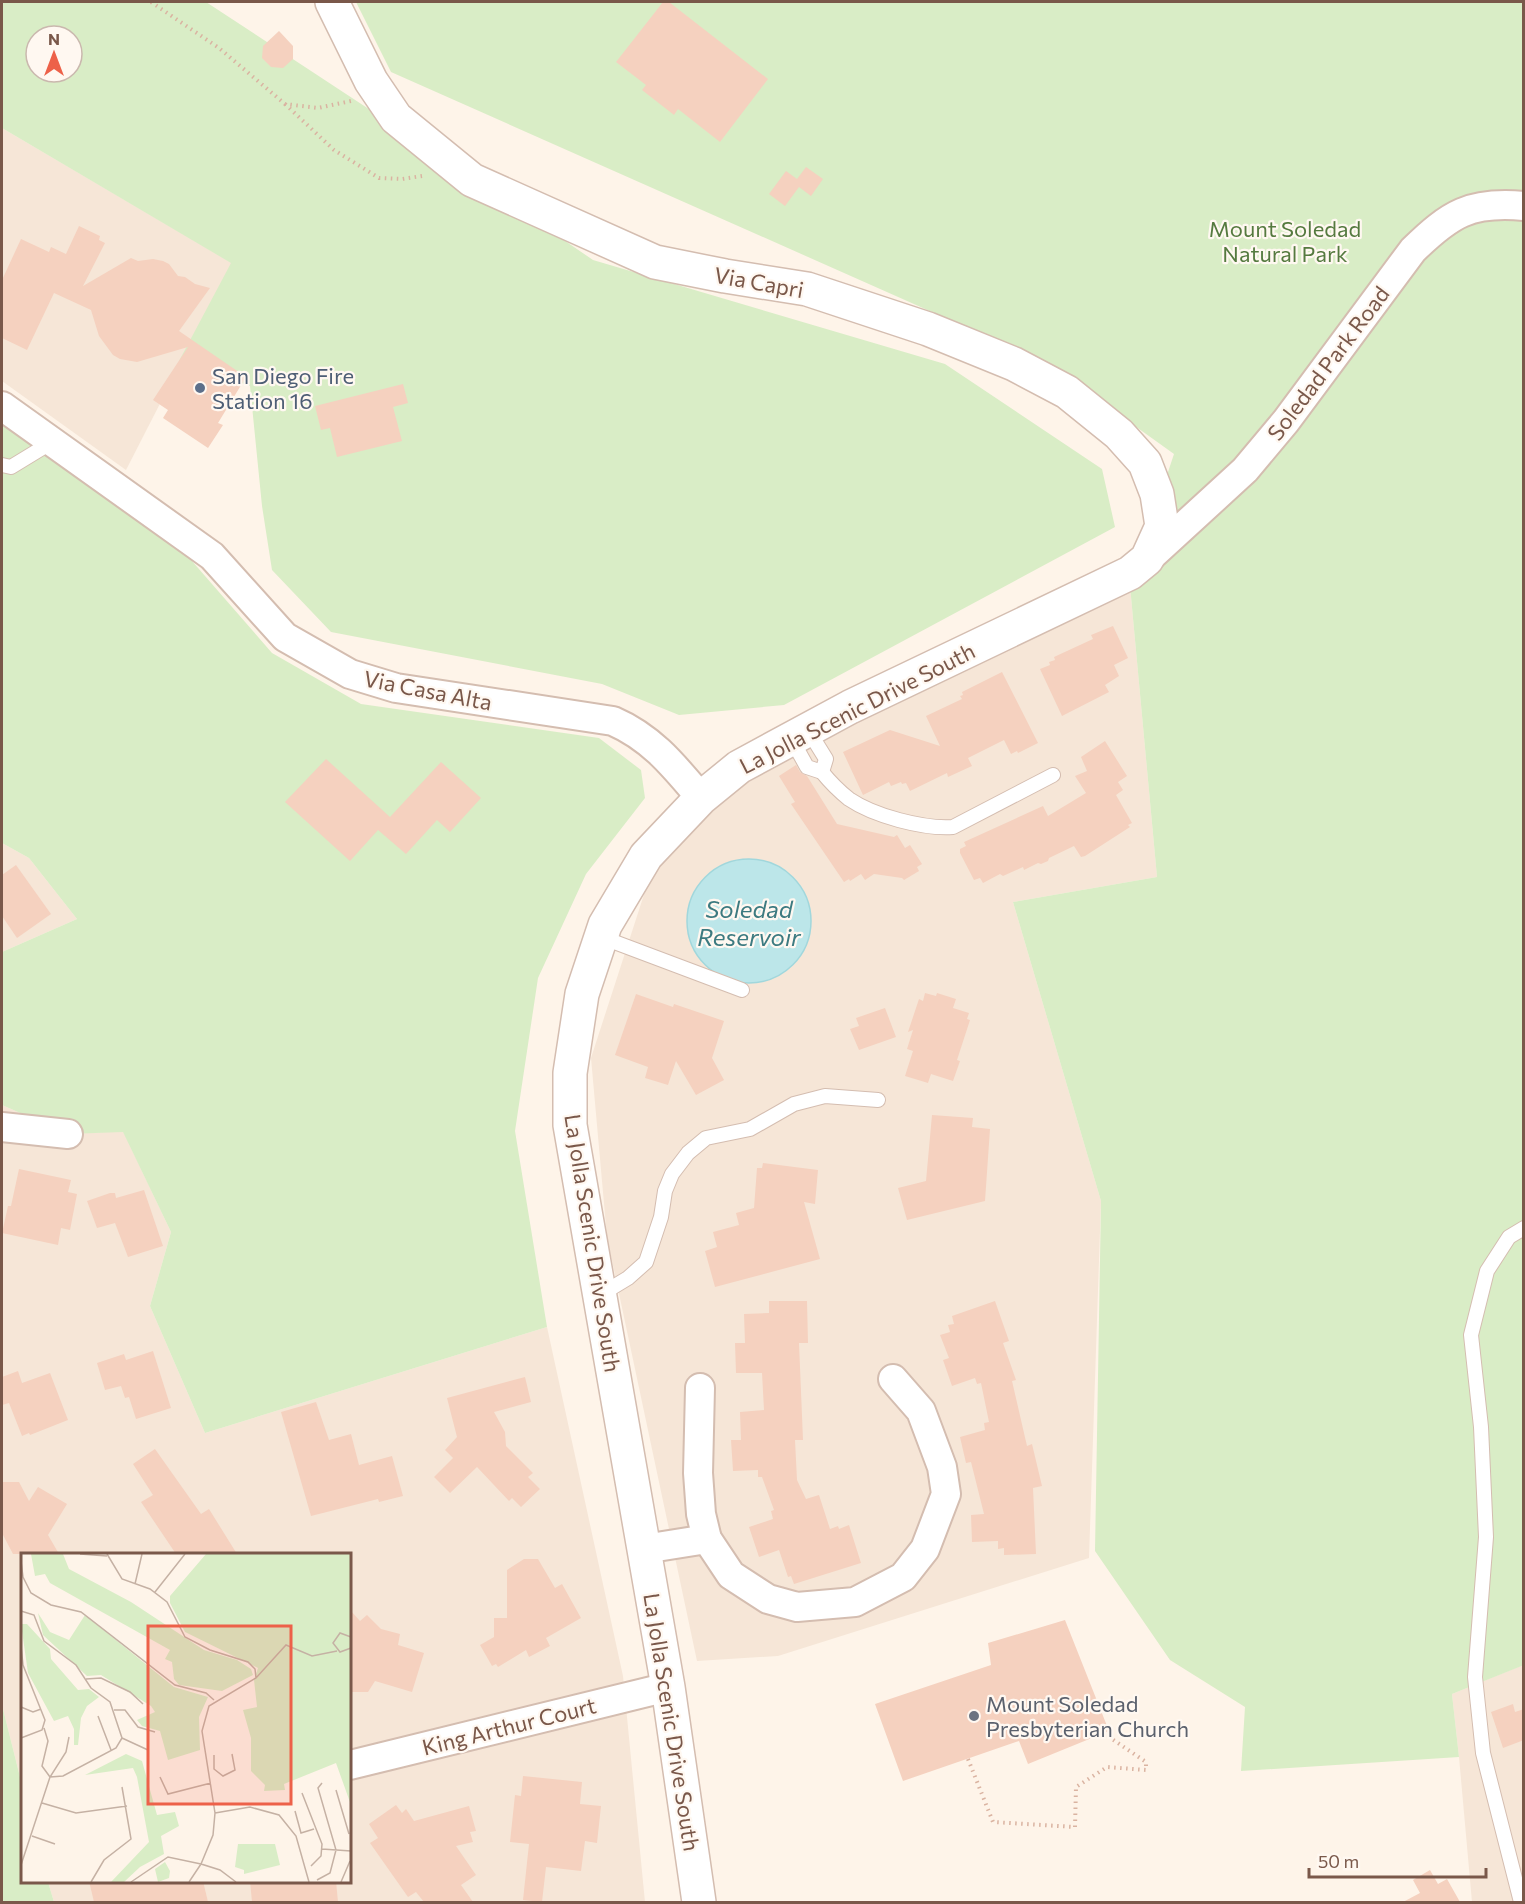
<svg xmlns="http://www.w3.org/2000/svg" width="1525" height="1904" font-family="Commissioner,sans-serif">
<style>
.residential{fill:#f6e6d7}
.green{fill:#d9edc6;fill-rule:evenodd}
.water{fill:#bce6e9;stroke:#a1d7dc;stroke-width:1.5}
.building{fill:#f5d1bf}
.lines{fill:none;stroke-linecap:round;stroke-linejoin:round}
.service-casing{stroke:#d4bdb0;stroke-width:16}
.minor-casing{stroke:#d4bdb0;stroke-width:32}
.tertiary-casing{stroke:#d4bdb0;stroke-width:36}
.path{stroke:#dab3a1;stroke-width:4;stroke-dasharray:1.5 4.5;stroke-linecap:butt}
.service{stroke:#fff;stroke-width:14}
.minor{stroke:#fff;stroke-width:28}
.tertiary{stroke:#fff;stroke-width:33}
.service-dot{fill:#5c6f8a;stroke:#fff8f1;stroke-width:2}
.worship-dot{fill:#6b7280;stroke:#fff8f1;stroke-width:2}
.labels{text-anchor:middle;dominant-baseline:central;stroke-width:4.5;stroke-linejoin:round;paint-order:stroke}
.park-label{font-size:22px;fill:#557a3f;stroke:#fff8f1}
.street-label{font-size:22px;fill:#7a584a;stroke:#fff8f1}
.service-label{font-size:22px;fill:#4e5e75;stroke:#fff8f1;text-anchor:start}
.worship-label{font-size:22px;fill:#5b616d;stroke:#fff8f1;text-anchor:start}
.water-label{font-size:24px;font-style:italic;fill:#3c7a80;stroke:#fff8f1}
.inset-road{fill:none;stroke:#c5b1a4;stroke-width:1.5}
.view{fill:#ed6149;fill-opacity:0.15;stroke:#ed6149;stroke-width:3}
.inset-edge{fill:none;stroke:#7a584a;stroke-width:3}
</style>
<rect width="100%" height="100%" fill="#fef4e9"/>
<g class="residential">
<path d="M2,128L232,263L126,470L2,381Z"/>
<path d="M1130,586L1157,877L1013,902L1101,1201L1089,1558L778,1656L697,1661L607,1237L591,1058L650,876L756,766Z"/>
<path d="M2,843L29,858L77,919L2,952Z"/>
<path d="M2,1105L68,1134L123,1131L171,1232L150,1306L205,1433L547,1327L623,1676L645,1902H54L48,1882H350V1554H22V1785L2,1705Z"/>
<path d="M1523,1665V1902H1472L1459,1757L1452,1694Z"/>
</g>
<g class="green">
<path d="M2,2H206L451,163L593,260L945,364L1102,469L1115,527L784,705L679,715L602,684L331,632L272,570L262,506L250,386L179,361L231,263L2,128ZM36,36H72V72H36Z"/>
<path d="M356,2H1523L1524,1665L1452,1694L1459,1757L1241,1771L1245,1707L1170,1660L1095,1551L1101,1201L1013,902L1157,877L1130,586L1174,454L1047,363L391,72Z"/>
<path d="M2,415L178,545L272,653L361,704L599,738L641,770L645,798L586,874L538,978L515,1131L547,1327L205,1433L150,1306L171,1232L123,1132L68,1134L2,1105V952L77,919L29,858L2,843Z"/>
<path d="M2,1705L22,1785V1882H48L54,1902H2Z"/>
</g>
<circle class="water" cx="749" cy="921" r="62"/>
<g class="building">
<path d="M663,2H669L768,79L720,142L678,109L674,115L642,90L646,85L616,62Z"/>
<path d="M279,31L293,46V59L283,68L271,67L262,58L263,46Z"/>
<path d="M806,167L823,179L811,196L799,187L785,206L769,194L786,171L797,179Z"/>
<path d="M79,226L100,236L99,240L105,243L83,286L131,258L138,261L153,259L163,261L169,264L178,276L185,277L195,284L210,288L179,331L246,377L218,423L223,425L208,448L163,418L168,410L153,400L188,347L137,362L120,359L113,355L99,336L91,310L54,293L27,350L2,338V280L21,239L49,252L51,247L66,254Z"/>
<path d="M403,384L408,403L393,407L402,441L337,457L330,428L321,430L315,406Z"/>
<path d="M1113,626L1128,658L1114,665L1119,676L1105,685L1109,692L1062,716L1040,669L1050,665L1049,662L1055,660L1054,657L1093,639L1091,635Z"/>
<path d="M1002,672L1038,743L1018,753L1017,751L1011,754L1004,740L968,758L972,766L948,777L947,773L910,791L906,783L902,784L901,782L891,786L889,782L863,795L843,752L890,730L940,746L926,716L962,699L960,696L963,695L962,692Z"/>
<path d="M1105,741L1127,776L1118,782L1123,790L1116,795L1132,823L1128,825L1130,827L1085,856L1081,857L1074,846L1049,858L1048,861L1041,864L1038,863L1024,870L1023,867L1003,876L1000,874L983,883L980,878L974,880L960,853V849L966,846L964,842L1043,806L1048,816L1086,793L1075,776L1087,771L1081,757Z"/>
<path d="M326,759L390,817L441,762L481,798L450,832L437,820L406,854L378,830L350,861L285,802Z"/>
<path d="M796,765L800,772L807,776L837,824L894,837L897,835L905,848L910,845L922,864L917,867L919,871L904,880L902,878L874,874L865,880L861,874L850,881L849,879L844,882L791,804L795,802L779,776Z"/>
<path d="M16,865L51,914L17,938L2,916V875Z"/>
<path d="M925,993L936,996L937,993L956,999L953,1008L969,1013L967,1019L970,1020L957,1060L960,1061L953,1081L931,1074L928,1083L905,1076L913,1051L907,1049L913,1030L908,1032L919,999L923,1001Z"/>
<path d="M636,994L673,1007L674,1004L724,1021L712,1058L724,1080L696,1095L676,1061L668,1085L645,1078L648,1067L615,1055Z"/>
<path d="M885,1008L896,1037L859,1050L850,1029L859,1026L856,1018Z"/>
<path d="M932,1115L973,1118L972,1127L990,1129L985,1201L907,1220L898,1188L926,1181Z"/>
<path d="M763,1163L818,1170L815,1204L804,1202L820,1259L715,1287L705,1251L717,1247L713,1232L739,1225L736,1213L754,1208L757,1168H762Z"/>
<path d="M19,1169L71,1180L68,1192L77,1194L70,1230L61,1228L58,1245L2,1233L8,1206H11Z"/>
<path d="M144,1190L163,1246L128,1257L115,1223L97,1228L87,1201L110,1193H115L116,1198Z"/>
<path d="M769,1301H807L808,1343H799L803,1440H795L797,1480L806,1499L819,1495L830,1529L838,1526L839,1529L849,1525L861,1563L794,1584L791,1576L788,1577L779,1550L759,1557L749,1527L773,1519L771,1511L774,1510L762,1477H758V1470L733,1471L731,1440H741L740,1412L764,1410L762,1373H736L735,1343H745L744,1314L769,1313Z"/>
<path d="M995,1301L1009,1341L1003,1343L1016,1380L1012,1381L1027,1446L1032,1444L1042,1486L1033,1488L1036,1554L1004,1555V1548L998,1549V1541L972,1542L971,1515L984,1514L971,1462L966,1463L960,1437L985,1430L984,1423L989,1422L981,1383L977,1384L975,1378L952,1386L943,1360L949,1358L940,1335L950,1332L948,1325L954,1324L952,1316Z"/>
<path d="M153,1351L171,1408L136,1419L129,1397L125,1398L121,1386L105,1390L97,1363L124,1354L126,1360Z"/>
<path d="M18,1371L22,1383L50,1373L68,1420L30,1435L29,1433L22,1436L9,1403L2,1405V1377Z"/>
<path d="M525,1377L531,1402L494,1412L505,1432L506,1446L533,1473L528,1477L540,1489L521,1507L512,1498L509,1501L477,1467L450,1493L434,1477L453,1458L445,1450L457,1437L447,1398Z"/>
<path d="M316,1402L329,1440L351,1434L359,1465L392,1456L403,1496L379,1502L378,1499L311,1516L281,1412Z"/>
<path d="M155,1449L201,1514L209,1509L237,1554H176L141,1502L153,1495L133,1464Z"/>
<path d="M2,1482H19L29,1501L38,1487L67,1504L48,1535L59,1554H13L2,1533Z"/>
<path d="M524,1559H538L555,1588L562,1584L581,1618L546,1638L550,1646L529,1657L526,1650L498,1667L496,1664L492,1666L480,1645L494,1637V1618H507V1570Z"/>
<path d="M350,1610L360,1621L367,1615L381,1629L400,1634L398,1645L424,1653L412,1692L375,1681L368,1692H350Z"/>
<path d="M1065,1620L1109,1731L1028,1764L1019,1741L903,1781L875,1704L991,1665L988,1643Z"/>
<path d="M1513,1704L1515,1712L1524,1709V1740L1503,1748L1491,1712Z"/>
<path d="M523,1776L582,1782L580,1804L601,1806L597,1843L585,1841L581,1871L546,1867L542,1902L523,1900L529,1844L510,1842L515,1795L521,1796Z"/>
<path d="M396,1805L402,1813L406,1809L414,1821L469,1806L476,1831L470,1832L473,1842L456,1846L476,1875L461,1885L473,1902H424L416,1892L408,1897L370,1843L378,1838L369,1824Z"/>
<path d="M1430,1870L1438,1884L1447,1879L1460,1902H1403L1420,1893L1413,1880Z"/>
<path d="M89,1881H203L208,1902H94Z"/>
<path d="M250,1881H336L338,1902H252Z"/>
</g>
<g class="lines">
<defs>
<g id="service">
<path d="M2,465L11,467L52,442"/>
<path d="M801,734L813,738L826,759L822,772L807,767L797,749Z"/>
<path d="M822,772C830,782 839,791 849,799C874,816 923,829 953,827L1053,775"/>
<path d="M601,937L742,990"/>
<path d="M600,1295L628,1278L646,1262L661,1217L665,1191L672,1174L688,1153L706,1138L750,1129L794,1104L825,1096L878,1100"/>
<path d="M1521,1902L1483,1753L1475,1677L1486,1537L1481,1427L1471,1335L1487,1271L1509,1237L1524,1228"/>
</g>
<g id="minor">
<path d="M2,406L212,556L285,637L350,674L396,688L613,721C652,738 674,766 701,798"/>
<path d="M1149,558L1245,470L1286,421L1413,250C1450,214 1470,201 1524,206"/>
<path d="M2,1127L68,1134"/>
<path d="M700,1388L698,1473L701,1514L707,1539L731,1575L768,1599L797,1607L855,1602L903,1577L925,1549L946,1494L942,1467L921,1411L893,1379"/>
<path d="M644,1549L707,1539"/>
<path d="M350,1765L668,1687"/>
</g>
<path id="tertiary" d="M332,2L371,81L396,118L472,180L655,262L725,276L807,289L928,329L1014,364L1067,392L1119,434L1145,463L1157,494L1162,526L1147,559L1130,573L850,707L739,767L701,798L646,856L605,925L582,994L570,1073V1125L668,1687L699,1902"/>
</defs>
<use href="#service" class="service-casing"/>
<use href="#minor" class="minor-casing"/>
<use href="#tertiary" class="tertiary-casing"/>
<g class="path">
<path d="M151,2L219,48L285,104L318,108L351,101"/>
<path d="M285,104L334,150L379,178L402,179L422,176"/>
<path d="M968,1759L993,1822L1075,1827L1076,1787L1107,1767L1146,1770V1762L1109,1737"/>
</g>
<use href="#service" class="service"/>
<use href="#minor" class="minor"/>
<use href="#tertiary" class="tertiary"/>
</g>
<circle class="service-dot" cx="200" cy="388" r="6"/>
<circle class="worship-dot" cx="974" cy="1716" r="6"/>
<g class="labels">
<g class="park-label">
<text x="1285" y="228">Mount Soledad<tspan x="1285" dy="25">Natural Park</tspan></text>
</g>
<g class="street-label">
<text transform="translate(759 282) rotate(10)">Via Capri</text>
<text transform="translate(1328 363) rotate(-53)">Soledad Park Road</text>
<text transform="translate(428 690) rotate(11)">Via Casa Alta</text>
<text transform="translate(857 708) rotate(-27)">La Jolla Scenic Drive South</text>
<text transform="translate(593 1243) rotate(81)">La Jolla Scenic Drive South</text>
<text transform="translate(672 1722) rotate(81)">La Jolla Scenic Drive South</text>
<text transform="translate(509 1726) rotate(-14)">King Arthur Court</text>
</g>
<g class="service-label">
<text x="212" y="375">San Diego Fire<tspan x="212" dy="25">Station 16</tspan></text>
</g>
<g class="worship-label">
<text x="986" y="1703">Mount Soledad<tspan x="986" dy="25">Presbyterian Church</tspan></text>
</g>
<g class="water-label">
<text x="749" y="908">Soledad<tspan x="749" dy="28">Reservoir</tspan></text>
</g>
</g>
<g transform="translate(21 1553)">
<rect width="330" height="330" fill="#fef4e9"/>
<path d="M10,1H42L48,16L110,49L183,97L216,107L230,116L232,122L201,138L158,132L153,126L151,109L144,106L149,97L29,30L24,21L14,23ZM185,1H330V252L315,210L263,231L264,237L243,238L244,232L230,218V185L222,157L236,154L233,127L237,115L164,79L149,50V43ZM17,60L29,79L48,87L64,62L153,134L187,144L178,164L179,197L147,207L139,178L121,173L116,167L134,159L130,153L80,122L66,123L22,82ZM0,71H6L29,96L30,106L57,137L68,136L78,144L66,153L60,165L57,192H53V176L47,163L33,168L7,120ZM105,201L121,208L136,262L154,259L158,273L140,283L143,301L119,314L103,329H90L128,289L116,224L112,215L64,222ZM217,291H254L259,312L223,321V317L214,314ZM144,309L149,318L148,325L137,329L134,316Z" fill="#d9edc6"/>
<path class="inset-road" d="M59,1L86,3M86,1L101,26L129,36L146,49L164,84L189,97L227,109L234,116L235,125M0,8L2,24L10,40L30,52L60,59L154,132L185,140L193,147M114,31L121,1M134,39L164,1M0,58L13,62L23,88L55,112L70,135L89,149L101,185M330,84L319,80L312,90L319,99L330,95M0,93L2,112L24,167L21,177L0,185M65,126L80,125L109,139L122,151M0,154L12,159L20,156M93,157H104L117,174L134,179M77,163L90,197M23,175L27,188L21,213L29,224M101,185L127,197M193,202V216L202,223L214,217L211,201M29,224L42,223L95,195L101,185M139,224L147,241L190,230M315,237L328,281M281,240L301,291L300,303L290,313M21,250L55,260L106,253M274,258L280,280L293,276M194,260L181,178L188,153L235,125L265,92L291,103L316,98M194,260L229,254L258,262L275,283L288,329M11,283L34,291M301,296L330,298M180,311L192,282L194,260M0,312L29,224L45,199L48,184M296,327L309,320L315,297L297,235L301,230M70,329L83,307L110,286L101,234M110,329L147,304L180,311M168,329L180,311L199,317L215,329M320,329L329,308"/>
<path class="view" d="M127,73H270V251H127Z"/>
<rect width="330" height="330" class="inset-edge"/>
</g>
<rect width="1525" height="1904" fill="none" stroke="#7a584a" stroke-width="6"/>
<g transform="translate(54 54)"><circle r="28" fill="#fff8f1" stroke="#cab8ae" stroke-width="1.5"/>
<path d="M0-4.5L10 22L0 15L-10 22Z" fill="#ed6149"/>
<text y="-9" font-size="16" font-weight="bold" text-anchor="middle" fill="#7a584a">N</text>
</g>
<path d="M1309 1868v9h177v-9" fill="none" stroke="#7a584a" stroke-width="3"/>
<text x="1318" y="1868" font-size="18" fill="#7a584a" stroke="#fff8f1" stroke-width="4.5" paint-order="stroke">50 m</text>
</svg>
